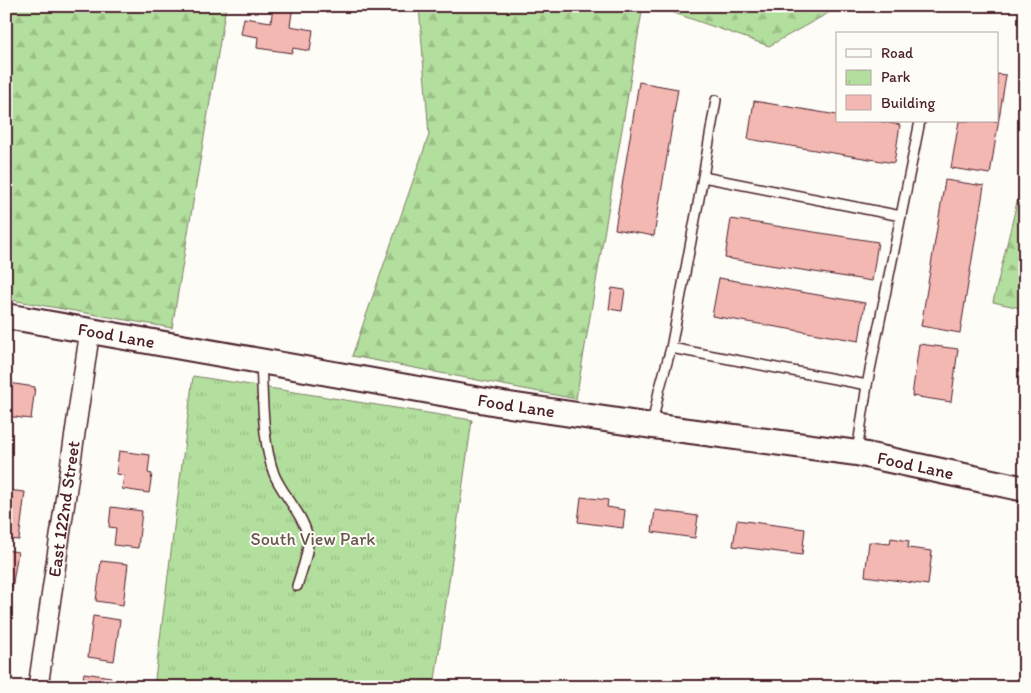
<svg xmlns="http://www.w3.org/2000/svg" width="1031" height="693" font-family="Itim,sans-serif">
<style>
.forest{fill:url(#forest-firs);stroke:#7e7f64}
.park{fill:url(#park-tufts);stroke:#7e7f64}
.building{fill:#f4b8b2;stroke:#4a1f2b}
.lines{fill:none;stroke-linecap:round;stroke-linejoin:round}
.service-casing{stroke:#4a1f2b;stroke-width:12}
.minor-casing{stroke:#4a1f2b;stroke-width:22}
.tertiary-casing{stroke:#4a1f2b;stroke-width:28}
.service{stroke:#fdfcf7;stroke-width:9}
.minor{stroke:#fdfcf7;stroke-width:19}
.tertiary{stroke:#fdfcf7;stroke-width:24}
.labels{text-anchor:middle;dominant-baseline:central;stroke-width:4;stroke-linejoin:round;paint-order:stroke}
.street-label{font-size:18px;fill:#4a1f2b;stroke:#fdfcf7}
.park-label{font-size:18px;fill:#69594d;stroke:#fdfcf7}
</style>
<defs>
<pattern id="forest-firs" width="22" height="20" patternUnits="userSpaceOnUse" patternTransform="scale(1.25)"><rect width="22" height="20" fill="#b2df9d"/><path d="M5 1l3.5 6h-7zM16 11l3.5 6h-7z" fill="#9bbf87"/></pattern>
<pattern id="park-tufts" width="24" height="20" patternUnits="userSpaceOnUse" patternTransform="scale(1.25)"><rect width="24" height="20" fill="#b2df9d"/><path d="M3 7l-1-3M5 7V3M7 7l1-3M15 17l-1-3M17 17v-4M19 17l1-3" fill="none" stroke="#9bbf87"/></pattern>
</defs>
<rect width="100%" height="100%" fill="#fdfcf7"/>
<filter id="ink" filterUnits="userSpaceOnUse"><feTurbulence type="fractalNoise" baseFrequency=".02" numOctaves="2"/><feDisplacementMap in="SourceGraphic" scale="10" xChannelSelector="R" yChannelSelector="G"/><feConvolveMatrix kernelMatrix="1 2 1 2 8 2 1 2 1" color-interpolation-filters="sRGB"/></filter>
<g filter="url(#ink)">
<g class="forest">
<path d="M6,6H226L172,328L6,299Z"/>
<path d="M419,6H643L576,399L352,356L429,135Z"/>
<path d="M654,6H841L769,46Z"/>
<path d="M1025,169V309L993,302Z"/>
</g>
<path class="park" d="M193,376L472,420L434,687H154Z"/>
<g class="building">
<path d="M273,6H293L290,26L313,30L310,51L293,48L292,53L257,48L258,37L241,34L244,18L271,22Z"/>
<path d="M997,74L1006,75L990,174L951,168L959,121H997Z"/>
<path d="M639,82L678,89L654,236L615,229Z"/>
<path d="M754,101L837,115V121H878L900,125L894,163L748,139Z"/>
<path d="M945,180L984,186L960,333L921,326Z"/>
<path d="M731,219L878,242L872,281L725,258Z"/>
<path d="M719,278L865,303L859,341L712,316Z"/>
<path d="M612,288L625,290L622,311L609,309Z"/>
<path d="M919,344L958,349L951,402L912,396Z"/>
<path d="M8,383L35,387L31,419L6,416V393Z"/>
<path d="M119,451L150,455L148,473L152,474L149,493L122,489L124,475L116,474Z"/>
<path d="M6,490L25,492L19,540L6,539Z"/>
<path d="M581,497L608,500L607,507L625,510L623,528L578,522Z"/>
<path d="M111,507L142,511L138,548L114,545L116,528L109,527Z"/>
<path d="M655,510L698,516L695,538L652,532Z"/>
<path d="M737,520L805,529L802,555L733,546Z"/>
<path d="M891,538L909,541L908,548L932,551L928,585L865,576L869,542L890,544Z"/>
<path d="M6,550L18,552L10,600L6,599Z"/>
<path d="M101,561L128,564L123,605L96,601Z"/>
<path d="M93,616L120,620L114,661L88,657Z"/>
<path d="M84,673L111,677L110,687H82Z"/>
</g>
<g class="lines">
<defs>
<g id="service">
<path d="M703,177L716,100"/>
<path d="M671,348L867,385"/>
<path d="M261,363C263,398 262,441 274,474C282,495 308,519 308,542C308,557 301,572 297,586"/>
<path d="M652,425L659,391L671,348L703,177L901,216"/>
<path d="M857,452L867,385L920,121"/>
</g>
<g id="minor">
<path id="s1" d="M38,687L90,330"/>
</g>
<g id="tertiary">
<path id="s2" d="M6,316L503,404L652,426L857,453L1025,489"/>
</g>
</defs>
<use href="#service" class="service-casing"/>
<use href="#minor" class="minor-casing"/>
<use href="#tertiary" class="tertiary-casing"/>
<use href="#service" class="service"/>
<use href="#minor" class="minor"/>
<use href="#tertiary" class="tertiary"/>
</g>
</g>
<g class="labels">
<g class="street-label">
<text stroke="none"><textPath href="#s2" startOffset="112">Food Lane</textPath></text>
<text stroke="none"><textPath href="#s2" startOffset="518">Food Lane</textPath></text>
<text stroke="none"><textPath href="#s2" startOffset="922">Food Lane</textPath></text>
<text stroke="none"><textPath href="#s1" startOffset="180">East 122nd Street</textPath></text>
</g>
<g class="park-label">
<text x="313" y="539">South View Park</text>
</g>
</g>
<rect width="1031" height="693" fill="none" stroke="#fdfcf7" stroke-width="25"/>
<rect x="12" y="12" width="1006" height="668" fill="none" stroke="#4a1f2b" stroke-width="2" filter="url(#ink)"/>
<rect x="836" y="32" width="162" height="90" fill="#fdfcf7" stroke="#b5a4a5"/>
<rect x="846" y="49" width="25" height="8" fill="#fdfcf7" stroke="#b5a4a5"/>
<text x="881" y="58" font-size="15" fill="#4a1f2b">Road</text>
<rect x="846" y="70" width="25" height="15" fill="url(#park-tufts)" stroke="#b5a4a5"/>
<text x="881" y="82" font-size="15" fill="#4a1f2b">Park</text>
<rect x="846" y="95" width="25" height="15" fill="#f4b8b2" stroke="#b5a4a5"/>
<text x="881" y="108" font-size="15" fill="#4a1f2b">Building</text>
</svg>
